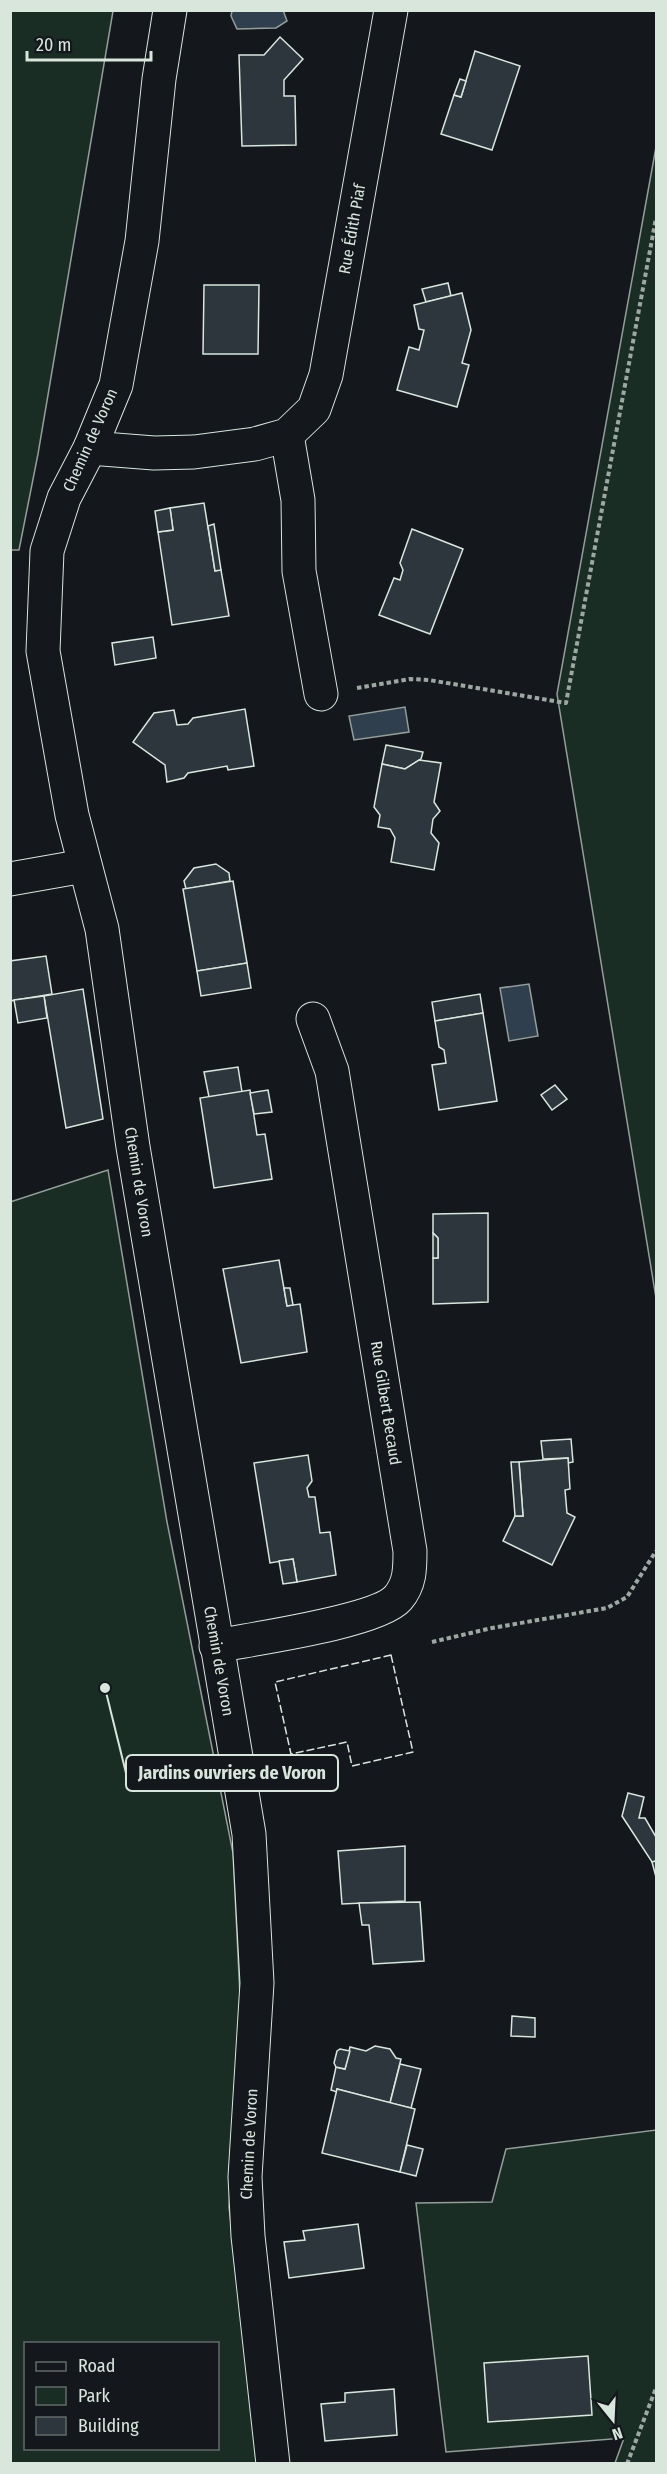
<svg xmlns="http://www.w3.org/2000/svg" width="667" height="2474" font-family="'Fira Sans Condensed',sans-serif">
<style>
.green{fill:#1a2d24;stroke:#939e99;stroke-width:1.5;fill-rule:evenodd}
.water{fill:#2f3f4d;stroke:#939e99;stroke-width:1.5}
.building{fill:#2c363c;stroke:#d8e6dc;stroke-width:1.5}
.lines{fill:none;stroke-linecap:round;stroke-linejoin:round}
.minor-casing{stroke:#d8e6dc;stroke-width:35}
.path{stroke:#9da8a2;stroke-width:4;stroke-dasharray:4.5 3;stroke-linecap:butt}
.minor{stroke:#14181c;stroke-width:33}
.fence{stroke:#d8e6dc;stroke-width:1.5;stroke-dasharray:8 3;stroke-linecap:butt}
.labels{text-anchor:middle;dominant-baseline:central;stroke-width:4.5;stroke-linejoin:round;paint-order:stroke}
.street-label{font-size:16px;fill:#d8e6dc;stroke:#14181c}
.leader{fill:none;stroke:#d8e6dc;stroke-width:2}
.callout-dot{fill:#d8e6dc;stroke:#14181c;stroke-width:2}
.callout{fill:#14181c;stroke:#d8e6dc;stroke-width:2}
.callout-label{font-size:18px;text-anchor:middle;font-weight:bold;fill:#d8e6dc}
</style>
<rect width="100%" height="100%" fill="#14181c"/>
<g class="green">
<path d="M11,10L113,11L38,454L19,550H10Z"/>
<path d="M656,147V1298L557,694Z"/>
<path d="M108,1170L167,1522L233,1853L240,1996L229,2207L260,2463H11L10,1202ZM26,2344H218V2448H26Z"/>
<path d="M656,2130V2463H615L624,2438L446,2452L416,2203L492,2202L506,2149Z"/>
</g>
<g class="water">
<path d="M283,10L287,21L276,28L237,29L231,16L232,11Z"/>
<path d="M405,707L409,732L354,740L349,716Z"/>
<path d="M529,984L538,1036L509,1041L500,988Z"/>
</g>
<g class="building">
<path d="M280,37L303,59L284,80V96H295L296,145L242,146L239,55H264Z"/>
<path d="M475,51L520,66L492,150L441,134L454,95L461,97Z"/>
<path d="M460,79L466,81L461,97L454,95Z"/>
<path d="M448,283L451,296L426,302L422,289Z"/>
<path d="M204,285H259L258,354H203Z"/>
<path d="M462,293L471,330L462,363L469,365L457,407L397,390L409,347L419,350L424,330L419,329L414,305Z"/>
<path d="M204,503L215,571L221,570L229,616L172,625L158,532L173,530L170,508Z"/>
<path d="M170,508L173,530L158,532L155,511Z"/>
<path d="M214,524L221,570L215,571L208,526Z"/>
<path d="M412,529L463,549L430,634L379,615L394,578L400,580L403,570L400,563Z"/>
<path d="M153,637L156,658L115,665L112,643Z"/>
<path d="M245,709L254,766L228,770L227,766L188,773L184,778L167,782L165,765L133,742L154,713L174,710L177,725L188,724L193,718Z"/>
<path d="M386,745L423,752L421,759L405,769L382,764Z"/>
<path d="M419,760L441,763L434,802L440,811L433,819L431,833L439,843L434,870L391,862L395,838L390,829L378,827L380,815L374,807L382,764L405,769Z"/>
<path d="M216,864L229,873L230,881L186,889L184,881L194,868Z"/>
<path d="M233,881L247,963L197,971L183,889Z"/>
<path d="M46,956L52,994L10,1001V961Z"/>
<path d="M247,963L251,988L201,996L197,971Z"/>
<path d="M83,989L103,1119L66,1128L44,996Z"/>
<path d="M480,994L483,1013L435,1021L432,1002Z"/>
<path d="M44,996L47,1018L18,1023L14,1000Z"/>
<path d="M483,1013L497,1101L439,1110L432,1065L446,1063L444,1050L439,1047L435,1021Z"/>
<path d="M238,1067L242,1092L209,1097L204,1072Z"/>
<path d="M555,1085L567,1099L552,1110L541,1095Z"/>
<path d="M250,1090L257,1135L265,1134L272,1179L214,1188L200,1098Z"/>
<path d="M268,1090L272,1112L254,1114L250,1093Z"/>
<path d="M488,1213V1302L433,1304V1258H438V1238L433,1233V1214Z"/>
<path d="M433,1233L438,1238V1258H433Z"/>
<path d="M279,1260L287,1306L300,1304L307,1352L241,1363L223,1269Z"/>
<path d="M284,1288H290L293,1305L287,1306Z"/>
<path d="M571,1439L573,1462L568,1463V1458L543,1459L541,1441Z"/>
<path d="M308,1455L312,1481L307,1488L309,1497H315L320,1533L330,1532L336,1575L297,1582L293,1559L270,1563L254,1463Z"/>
<path d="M568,1458L570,1489L565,1490L567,1513L575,1517L552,1565L503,1541L515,1516H523L519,1462Z"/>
<path d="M511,1462H519L523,1516H515Z"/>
<path d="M293,1559L297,1582L283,1584L279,1561Z"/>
<path d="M628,1793L644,1797L639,1818H645L656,1837V1861L652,1862L622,1816Z"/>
<path d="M405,1846V1901L342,1904L338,1851Z"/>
<path d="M656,1861V1877L652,1862Z"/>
<path d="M420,1902L424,1961L373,1964L369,1925H362L359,1903Z"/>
<path d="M512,2016L535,2018V2037L511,2036Z"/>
<path d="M375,2046L390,2049L396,2058L401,2059L390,2103L337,2089V2092L331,2090L336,2067L345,2069L350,2047L366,2051Z"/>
<path d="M340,2049L350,2051L345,2069L336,2067L334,2063L337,2051Z"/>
<path d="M400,2064L421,2069L411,2108L390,2103Z"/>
<path d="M337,2089L415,2109L400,2172L322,2153Z"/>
<path d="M407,2145L423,2149L416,2176L400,2172Z"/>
<path d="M358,2224L364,2268L289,2278L284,2242L305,2240L303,2231Z"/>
<path d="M588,2356L592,2415L488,2422L484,2363Z"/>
<path d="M394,2389L397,2435L325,2441L321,2404L345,2402V2393Z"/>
</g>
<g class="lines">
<defs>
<g id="minor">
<path d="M170,10L159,79L142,241L116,385L90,448L64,498L47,551L43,651L72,815L102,929L133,1147L249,1834L257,1983L245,2177L248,2236L273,2464"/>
<path d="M287,435L298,500L299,571L321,694"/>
<path d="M90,448L154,453L194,452L255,444L287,435L314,409L326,375L391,10"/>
<path d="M10,879L84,866"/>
<path d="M216,1646C251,1639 377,1622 398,1598C410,1584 410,1569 410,1551L332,1071L313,1019"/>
</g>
</defs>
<use href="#minor" class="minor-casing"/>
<g class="path">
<path d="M357,688L410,679L429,680L566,703L656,218"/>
<path d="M432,1642L492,1628L607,1608L627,1597L656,1551"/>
<path d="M627,2464L656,2388"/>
</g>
<use href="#minor" class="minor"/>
<path class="fence" d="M391,1655L413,1752L352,1766L347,1742L291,1754L275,1682Z"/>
</g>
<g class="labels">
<g class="street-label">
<text transform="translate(352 229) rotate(-80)">Rue Édith Piaf</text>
<text transform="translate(90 440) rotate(-66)">Chemin de Voron</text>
<text transform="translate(139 1182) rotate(81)">Chemin de Voron</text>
<text transform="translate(386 1403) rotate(81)">Rue Gilbert Becaud</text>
<text transform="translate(219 1661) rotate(80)">Chemin de Voron</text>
<text transform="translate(249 2144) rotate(-87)">Chemin de Voron</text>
</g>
</g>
<path class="leader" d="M105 1688L126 1773"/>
<circle class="callout-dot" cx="105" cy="1688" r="6"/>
<rect class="callout" x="126" y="1755" width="212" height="36" rx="6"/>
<g class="callout-label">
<text x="232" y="1779">Jardins ouvriers de Voron</text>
</g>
<rect width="667" height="2474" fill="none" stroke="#d8e6dc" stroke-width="24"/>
<rect x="24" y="2342" width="195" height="108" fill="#14181c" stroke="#626a69" stroke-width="1.5"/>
<rect x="36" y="2362" width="30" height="9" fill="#14181c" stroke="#626a69" stroke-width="1.5"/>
<text x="78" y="2372" font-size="18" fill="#d8e6dc">Road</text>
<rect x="36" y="2387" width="30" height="18" fill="#1a2d24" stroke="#626a69" stroke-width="1.5"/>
<text x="78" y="2402" font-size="18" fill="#d8e6dc">Park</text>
<rect x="36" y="2417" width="30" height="18" fill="#2c363c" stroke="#626a69" stroke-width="1.5"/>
<text x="78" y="2432" font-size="18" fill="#d8e6dc">Building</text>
<g transform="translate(613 2420) rotate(162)" stroke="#14181c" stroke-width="4.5" paint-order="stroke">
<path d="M0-4.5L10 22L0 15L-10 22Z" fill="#d8e6dc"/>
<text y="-9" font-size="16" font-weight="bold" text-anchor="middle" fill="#d8e6dc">N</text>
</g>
<path d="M27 51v9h124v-9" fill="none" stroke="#d8e6dc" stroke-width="3"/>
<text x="36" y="51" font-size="18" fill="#d8e6dc" stroke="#14181c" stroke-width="4.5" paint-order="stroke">20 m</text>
</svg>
